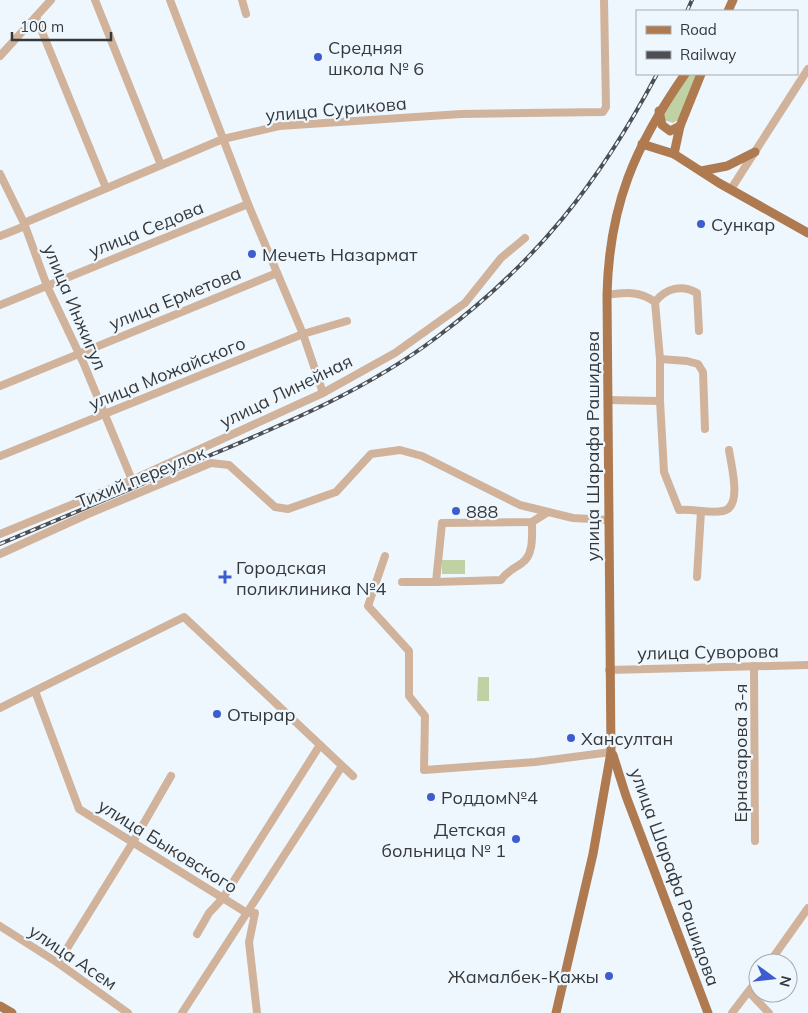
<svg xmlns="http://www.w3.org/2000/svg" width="808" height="1013" font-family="Mulish,sans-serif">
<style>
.green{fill:#c0d1a3}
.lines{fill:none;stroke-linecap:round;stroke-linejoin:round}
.minor{stroke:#d1b39c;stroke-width:8}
.major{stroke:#af7a4f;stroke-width:9}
.rail-casing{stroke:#4c4f53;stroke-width:4}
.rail{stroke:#eef7fe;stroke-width:2;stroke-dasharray:5.5;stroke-linecap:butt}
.poi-dot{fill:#3d5cce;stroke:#eef7fe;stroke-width:2}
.labels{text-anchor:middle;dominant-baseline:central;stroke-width:4.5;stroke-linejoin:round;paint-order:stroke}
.poi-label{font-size:18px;fill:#36393c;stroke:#eef7fe;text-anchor:start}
.street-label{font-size:18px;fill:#36393c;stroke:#eef7fe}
</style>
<rect width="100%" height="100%" fill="#eef7fe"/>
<g class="green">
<path d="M689,74H700L678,120L673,123L664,120V112Z"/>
<rect x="442" y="560" width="23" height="14"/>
<path d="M478,677H489V701H477Z"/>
</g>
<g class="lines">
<g class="minor">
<path d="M95,0L161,165"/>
<path d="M170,0L248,204L303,334L323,393"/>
<path d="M242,0L246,14"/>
<path d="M36,17L106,188"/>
<path d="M0,56L51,0"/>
<path d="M0,174L24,223L47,286L83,362L132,480"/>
<path d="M731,189L808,69"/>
<path d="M24,223L223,139L279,126L461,114L603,112L606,107L604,0"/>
<path d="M0,236L25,226"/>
<path d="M607,295C625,292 640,291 655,302L660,359V401L608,400"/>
<path d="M655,302C666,288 682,284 697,293L699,331"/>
<path d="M0,305L248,204"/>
<path d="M660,359L687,361L698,364L703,372L705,429"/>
<path d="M0,386L277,273"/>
<path d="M660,401L664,472L679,510C693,508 708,514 723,511C743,507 731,465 729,450"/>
<path d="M0,456L303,334L347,321"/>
<path d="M0,534L132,480L323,393L395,353L465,303L501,258L525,238"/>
<path d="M0,554L88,514L211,463L229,465L275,507L288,509L336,492L371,454L400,450L422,456L520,505L573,518L609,520"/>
<path d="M385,556L368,606L409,651V696L425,716L424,770L535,762L611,752"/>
<path d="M697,577L701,511"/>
<path d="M402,582H436L442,523L532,522L548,512"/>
<path d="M436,582L501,580C507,571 514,569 522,563C534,555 532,535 532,522"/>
<path d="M754,666L755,841"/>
<path d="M609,670L808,665"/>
<path d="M35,691L79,809L247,913H255L249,942L257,1013"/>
<path d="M0,708L184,617L353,776"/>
<path d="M0,926L58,963L128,1013"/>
<path d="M197,934L209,913L223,898L320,745"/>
<path d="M58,963L133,842L171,776"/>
<path d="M769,963L808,908"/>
<path d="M749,992L769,1013"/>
<path d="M182,1013L342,766"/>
<path d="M732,1013L758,979"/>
</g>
<g class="major">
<path d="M728,11L733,0"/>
<path d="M659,111L662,125L670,131L680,126"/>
<path d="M642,144L674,154L719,183L808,233"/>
<path d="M674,154L680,126L701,74"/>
<path d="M701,171L727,166L755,152"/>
<path d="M613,755L626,796L708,1013"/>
<path d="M0,1006L12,1013"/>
<path d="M556,1013L593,854L611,752L607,295C609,205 635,146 685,74"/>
</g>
<defs>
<g id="rail">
<path d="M687,11L692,0"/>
<path d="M0,544C68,515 136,487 204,458C284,424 367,390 437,337C536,263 599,183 657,74"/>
</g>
</defs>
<use href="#rail" class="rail-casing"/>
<use href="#rail" class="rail"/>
</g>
<g class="poi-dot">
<circle cx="318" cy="57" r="5"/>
<circle cx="701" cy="224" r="5"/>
<circle cx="252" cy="254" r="5"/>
<circle cx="456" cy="511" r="5"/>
<path d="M222.5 569.5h5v5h5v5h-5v5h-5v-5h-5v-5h5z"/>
<circle cx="217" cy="714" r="5"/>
<circle cx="571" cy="738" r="5"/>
<circle cx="431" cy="797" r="5"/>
<circle cx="516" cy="839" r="5"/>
<circle cx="609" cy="976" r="5"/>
</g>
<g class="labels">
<g class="poi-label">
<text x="328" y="47">Средняя<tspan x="328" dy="21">школа № 6</tspan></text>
<text x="711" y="224">Сункар</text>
<text x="262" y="254">Мечеть Назармат</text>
<text x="466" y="511">888</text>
<text x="236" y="567">Городская<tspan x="236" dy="21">поликлиника №4</tspan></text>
<text x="227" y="714">Отырар</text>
<text x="581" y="738">Хансултан</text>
<text x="441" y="797">Роддом№4</text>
<text x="506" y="829" text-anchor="end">Детская<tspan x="506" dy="21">больница № 1</tspan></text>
<text x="599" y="976" text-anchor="end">Жамалбек-Кажы</text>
</g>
<g class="street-label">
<text transform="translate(336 109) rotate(-5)">улица Сурикова</text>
<text transform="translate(146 229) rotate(-22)">улица Седова</text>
<text transform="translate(175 298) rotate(-22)">улица Ерметова</text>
<text transform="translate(75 307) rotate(67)">улица Инжигул</text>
<text transform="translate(167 373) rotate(-22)">улица Можайского</text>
<text transform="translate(286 391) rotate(-26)">улица Линейная</text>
<text transform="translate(592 446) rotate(-90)">улица Шарафа Рашидова</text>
<text transform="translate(141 477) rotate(-22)">Тихий переулок</text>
<text transform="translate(708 652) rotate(-1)">улица Суворова</text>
<text transform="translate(740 753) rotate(-90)">Ерназарова 3-я</text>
<text transform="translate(168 846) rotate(32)">улица Быковского</text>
<text transform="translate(675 877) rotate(70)">улица Шарафа Рашидова</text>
<text transform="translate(73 957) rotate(34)">улица Асем</text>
</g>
</g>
<rect x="636" y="10" width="162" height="65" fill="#eef7fe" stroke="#a4abb0"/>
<rect x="646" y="26" width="25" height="8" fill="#af7a4f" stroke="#a4abb0"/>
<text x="680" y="35" font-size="15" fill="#36393c">Road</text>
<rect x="646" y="51" width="25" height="8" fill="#4c4f53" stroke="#a4abb0"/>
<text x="680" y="60" font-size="15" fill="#36393c">Railway</text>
<g transform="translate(773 978) rotate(105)"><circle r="24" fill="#eef7fe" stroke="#a4abb0"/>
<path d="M0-4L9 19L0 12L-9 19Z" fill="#3d5cce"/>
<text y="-8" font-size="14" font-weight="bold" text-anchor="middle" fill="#36393c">N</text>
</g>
<path d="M12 32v8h99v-8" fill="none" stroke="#36393c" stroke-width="2.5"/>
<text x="20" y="32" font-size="15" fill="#36393c" stroke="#eef7fe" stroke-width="4" paint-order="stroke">100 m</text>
</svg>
